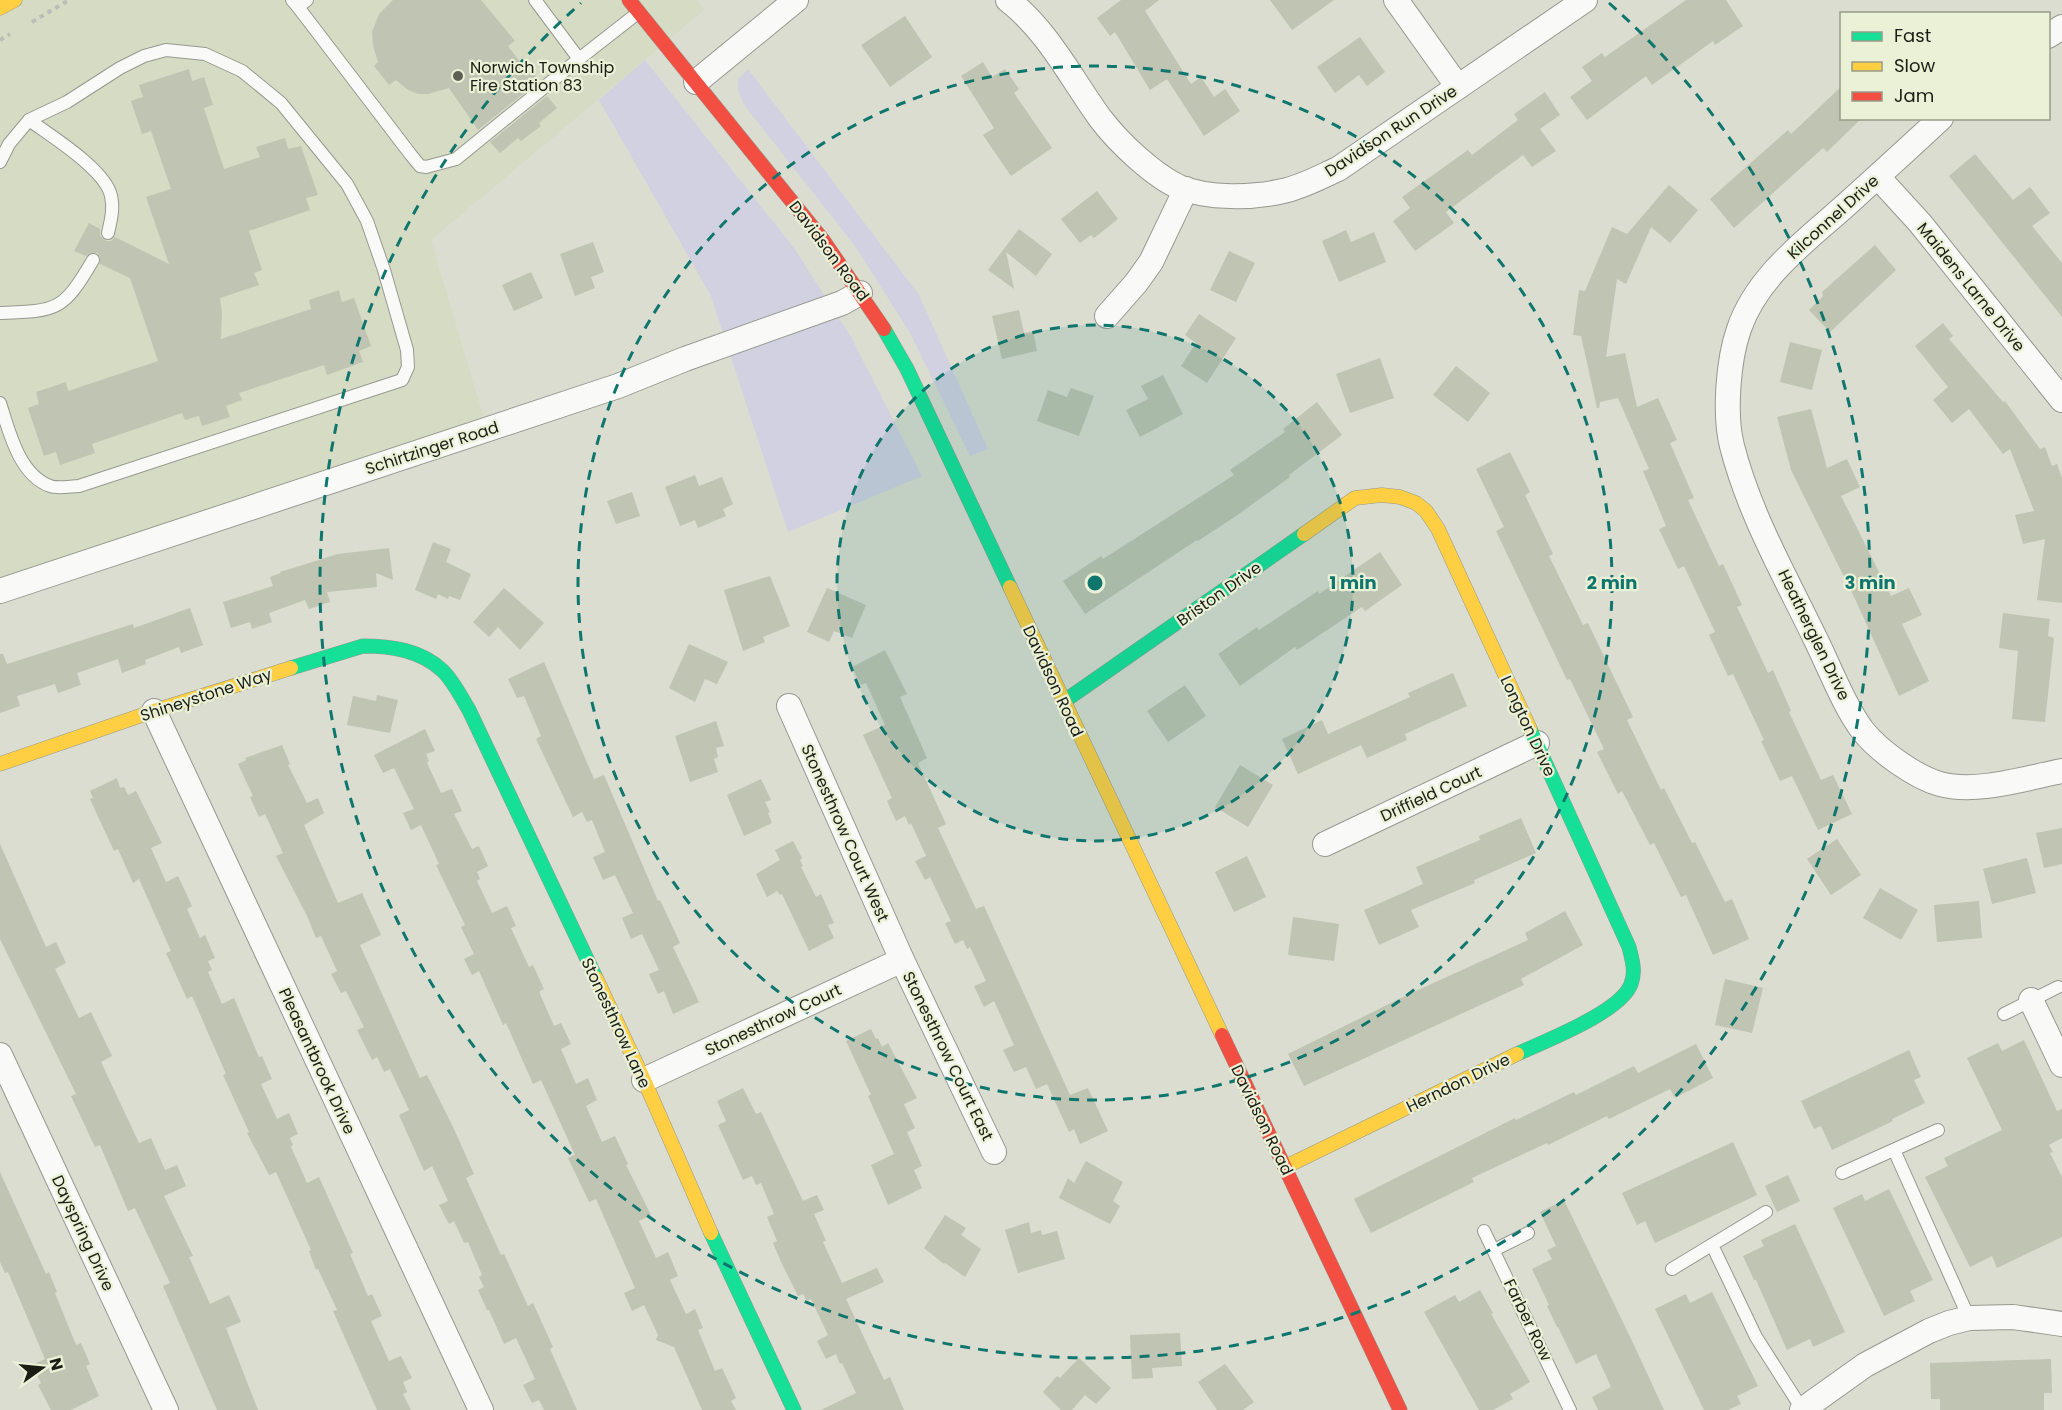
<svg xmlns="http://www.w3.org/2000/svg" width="2062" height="1410" font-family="Poppins,sans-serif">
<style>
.built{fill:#d6dbc4}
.green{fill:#d2d1e2}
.building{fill:#c0c4b2}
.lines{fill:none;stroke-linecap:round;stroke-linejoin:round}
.lane-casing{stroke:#96998f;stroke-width:14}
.street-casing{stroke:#96998f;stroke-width:26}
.fast-casing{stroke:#96998f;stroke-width:15}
.slow-casing{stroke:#96998f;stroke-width:15}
.jam-casing{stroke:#96998f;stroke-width:15}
.path{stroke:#bcbdb8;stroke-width:4;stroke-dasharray:4.5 4.5;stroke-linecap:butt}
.lane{stroke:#f9faf8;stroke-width:12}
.street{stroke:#f9faf8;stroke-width:24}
.fast{stroke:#16e098;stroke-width:14}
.slow{stroke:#ffcf43;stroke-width:14}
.jam{stroke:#f24e42;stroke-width:14}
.ring{fill:none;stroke:#0f766e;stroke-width:3;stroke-dasharray:10 8}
.poi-dot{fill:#5e6056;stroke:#eaf1d7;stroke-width:2}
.labels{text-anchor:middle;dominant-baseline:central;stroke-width:4.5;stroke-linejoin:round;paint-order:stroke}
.poi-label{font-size:16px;fill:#1b1d14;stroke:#eaf1d7;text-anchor:start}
.street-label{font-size:16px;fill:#1b1d14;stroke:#eaf1d7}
.centre{fill:#0f766e;stroke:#eaf1d7;stroke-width:3}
.ring-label{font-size:18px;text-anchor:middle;font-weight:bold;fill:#0f766e;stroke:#eaf1d7;stroke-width:4.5;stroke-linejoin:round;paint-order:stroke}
</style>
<rect width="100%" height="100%" fill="#daddd0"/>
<path class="built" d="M0,0H697L704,10L431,240L484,419L0,579Z"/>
<g class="green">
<path d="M645,60L794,248L851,337L922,476L788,532L711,296L599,100Z"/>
<path d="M748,69L919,295L988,449L970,456L909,331L855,246L745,106L738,91V79Z"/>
</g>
<g class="building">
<path d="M393,0H481L515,41L508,46L528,73L532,71L539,81L478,130L449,88L428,94H418L408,90L396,80L389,85L374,66L378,62L373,46L372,32L379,14Z"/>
<path d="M1121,0H1159L1145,11L1191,84L1201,77L1214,97L1225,89L1240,111L1204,136L1167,79L1150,90L1115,32L1110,36L1097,18Z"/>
<path d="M1270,0H1334L1292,30Z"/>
<path d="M1686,0H1726L1743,26L1715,45L1713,41L1652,85L1646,76L1587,120L1570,97L1592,81L1582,67L1602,53L1605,57Z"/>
<path d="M905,16L932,57L890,87L861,45Z"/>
<path d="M1360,37L1385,72L1367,86L1359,75L1335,93L1317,67Z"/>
<path d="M983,62L992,77L1005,69L1019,89L1014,93L1052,148L1011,176L983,135L994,128L961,76Z"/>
<path d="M189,69L192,81L204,77L213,105L204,108L224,169L260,157L256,147L285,138L288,149L301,146L318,195L306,198L310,210L249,231L262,270L254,273L259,285L220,298L222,314L221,339L311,309L309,300L339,290L342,302L354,298L371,346L359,351L363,362L327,375L324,365L239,393L242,400L226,406L230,417L202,426L199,416L185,420L182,413L92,444L95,453L60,465L56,452L44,456L28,408L39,404L36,392L66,382L68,391L158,361L130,278L100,264V257L97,253H90L86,256L74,251L89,223L100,229V236L106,241H111L115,237L169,264L146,197L171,189L151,131L142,134L131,101L143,97L139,85Z"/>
<path d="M1842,86V118H1862L1827,152L1823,148L1734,228L1710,199L1788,130L1791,134Z"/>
<path d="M1545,92L1560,115L1540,129L1556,151L1532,167L1523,155L1446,212L1454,223L1415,251L1393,221L1410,208L1402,197L1468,150L1472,155L1518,120L1514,114Z"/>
<path d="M547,96L557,108L539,123L541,126L521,141L518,138L500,153L490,142Z"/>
<path d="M1975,154L2013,200L2030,187L2050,213L2032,226L2062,263V317L1949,176Z"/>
<path d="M1669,185L1698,210L1670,243L1651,227L1626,284L1617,279L1606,357L1625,353L1637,407L1658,398L1677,440L1670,443L1694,498L1688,500L1719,566L1723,564L1742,605L1737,607L1768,673L1773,670L1791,711L1789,712L1821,780L1833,775L1852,814L1818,830L1792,776L1780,781L1761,741L1764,740L1733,674L1728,676L1709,635L1715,632L1684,566L1678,569L1659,529L1666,526L1643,471L1649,469L1618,398L1600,402L1599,408H1597L1581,336L1573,335L1579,290L1585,291L1612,227L1627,234Z"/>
<path d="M1097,191L1118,219L1094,238L1091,235L1080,243L1061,219Z"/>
<path d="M1019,229L1052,254L1036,276L1006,252L1014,289L988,270Z"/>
<path d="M1346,230L1351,242L1374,232L1386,262L1339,282L1322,241Z"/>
<path d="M593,242L604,272L591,277L595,288L575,296L560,254Z"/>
<path d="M1875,245L1896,270L1830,332L1809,310L1823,296L1822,292Z"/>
<path d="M1229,251L1255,263L1236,302L1210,290Z"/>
<path d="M531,272L543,298L514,311L502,285Z"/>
<path d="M1019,310L1024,333L1033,331L1037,351L1002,359L992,316Z"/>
<path d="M1199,314L1236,338L1207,383L1181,366L1196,343L1185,335Z"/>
<path d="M1943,323L1953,336L1949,339L2003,402L2005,401L2040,449L2045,447L2052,466L2057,464L2062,478V603L2037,600L2045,539L2023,544L2015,515L2034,511L2010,449L2003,454L1969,409L1952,423L1933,400L1948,387L1915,346Z"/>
<path d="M1790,342L1822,350L1812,390L1780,382Z"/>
<path d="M1380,358L1394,398L1350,413L1336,374Z"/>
<path d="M1456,366L1490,393L1468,422L1433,395Z"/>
<path d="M1163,375L1183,414L1140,437L1126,410L1148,399L1141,386Z"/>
<path d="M1071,388L1094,396L1079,436L1037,421L1048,390L1067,397Z"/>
<path d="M1317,402L1342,435L1289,475L1290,477L1236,516L1198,541L1197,540L1085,614L1063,581L1101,556L1103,559L1234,475L1230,470L1285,432L1283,429Z"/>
<path d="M1811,409L1827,468L1847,459L1860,487L1841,496L1891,596L1909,588L1922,615L1902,624L1929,681L1899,696L1856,601L1791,470L1777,417Z"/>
<path d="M1510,452L1530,492L1525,495L1553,554L1549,556L1583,625L1588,623L1633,717L1627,720L1661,790L1664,788L1692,843L1695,842L1725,902L1732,899L1749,939L1713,955L1686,895L1681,897L1654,843L1650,845L1622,791L1618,794L1597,752L1604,749L1570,679L1567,680L1496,531L1504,527L1476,469Z"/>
<path d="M695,475L699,486L722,477L733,504L723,509L726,516L698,528L695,520L680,526L665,487Z"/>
<path d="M632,492L640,516L616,524L607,501Z"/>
<path d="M433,542L451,549L446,562L471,574L460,600L449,596L448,599L438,594L436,599L415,590Z"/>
<path d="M389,548L393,580L376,573L377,587L327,592L330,602L309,609L305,600L269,613L272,622L252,629L250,622L231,628L223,602L273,586L270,577L281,573L280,572L338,554Z"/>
<path d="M1380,552L1402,585L1365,611L1362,607L1297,650L1295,647L1240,686L1218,654L1257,627L1259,630L1318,591L1319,594Z"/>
<path d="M770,576L790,626L763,637L765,642L743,651L724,590Z"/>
<path d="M504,588L544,623L520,650L498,627L489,637L473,622Z"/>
<path d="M827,588L866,605L852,638L834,631L829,642L807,632Z"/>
<path d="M190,608L203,645L181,653L179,647L145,660L146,664L122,673L118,659L77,673L81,685L58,693L55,684L17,696L20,706L0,713V654H3L7,664L133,624L134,628Z"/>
<path d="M2003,613L2050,619L2048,636L2054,638L2045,722L2012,719L2018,651L1999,648Z"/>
<path d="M689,644L728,662L717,684L705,679L695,702L669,688Z"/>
<path d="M885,650L907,694L900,697L927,758L918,763L946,824L938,828L976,909L984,906L1070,1095L1088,1088L1108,1131L1080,1144L1074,1129L1069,1132L1047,1084L1036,1089L1026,1067L1014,1072L1003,1050L1014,1045L994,1001L984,1007L974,986L986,981L970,947L967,949L963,940L955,944L945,923L951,921L930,877L925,880L915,861L926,856L911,823L909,825L905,816L896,821L887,801L892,798L863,735L885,725L866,683L861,685L852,667Z"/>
<path d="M544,662L594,779L604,775L658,901L660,900L680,943L673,947L699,1002L673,1014L664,991L658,994L649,974L659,970L642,934L631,939L622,918L633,913L615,875L603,880L593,857L605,852L592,820L587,822L582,812L573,817L536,739L541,736L524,696L517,698L508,679Z"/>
<path d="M1453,673L1467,706L1405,734L1407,740L1367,758L1361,745L1298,774L1282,739L1322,720L1328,734L1410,697L1408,693Z"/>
<path d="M1185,685L1206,716L1168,742L1147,711Z"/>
<path d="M377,695L398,700L390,733L347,725L353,696L376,701Z"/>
<path d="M716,721L724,746L716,748L718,757L714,759L718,772L690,782L675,736Z"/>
<path d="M425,729L435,751L426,754L429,761L427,763L441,793L452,789L462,811L454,814L472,849L479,846L488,866L477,872L480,879L477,881L492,913L507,906L516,926L511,928L529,967L533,965L544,989L540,991V994L554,1026L561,1023L571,1044L561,1049L576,1084L588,1078L597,1100L586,1106L602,1142L615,1136L628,1164L626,1165L651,1215L639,1221L656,1258L668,1252L678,1276L670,1280L686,1314L695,1309L703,1328L698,1330L715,1371L722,1368L736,1398L731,1401L736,1410H702L674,1347L656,1340L658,1335L644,1305L632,1311L624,1293L635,1288L596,1199L589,1202L568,1158L575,1155L541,1080L533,1084L506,1023L503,1025L479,971L472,975L464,959L474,954L461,927L465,925L436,865L439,864L421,825L411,830L403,813L414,809L394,768L383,773L374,755Z"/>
<path d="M282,745L290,764L288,765L307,803L318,798L324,813L304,825L338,903L362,893L381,935L360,945L420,1078L427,1075L454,1129L474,1174L466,1178L501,1255L504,1254L528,1306L533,1303L553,1347L550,1349L577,1410H544L539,1400L532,1403L523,1385L535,1379L516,1338L504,1344L489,1310H487L478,1290L484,1287L479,1277L482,1275L468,1242L464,1243L454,1221L449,1224L439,1205L448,1201L432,1166L424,1171L399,1115L409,1110L390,1069L384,1072L377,1057L372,1060L357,1030L364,1027L346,991L341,993L331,974L337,971L321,936L316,938L307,916L276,856L283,853L265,814L259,817L250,797L253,796L238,764L246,760L245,758Z"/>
<path d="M1240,765L1273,785L1248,827L1215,807Z"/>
<path d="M117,778L120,788L124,787L128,795L136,791L162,843L151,848L166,882L178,876L192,906L187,909L200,938L205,935L215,958L208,961L212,970L208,972L222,1004L234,998L259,1057L262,1056L272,1079L261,1084L277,1119L289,1113L298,1134L290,1138L293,1145L291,1147L307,1183L319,1177L353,1253L350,1254L368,1296L372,1294L382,1316L371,1321L389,1361L401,1356L412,1378L403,1382L407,1392L403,1394L411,1410H377L333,1311L337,1310L318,1269L316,1270L309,1251L311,1250L276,1172L269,1175L247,1133L249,1132L223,1075L226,1074L192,996L187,999L166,953L171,951L139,879L133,883L118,849L114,851L90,799L93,798L90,791Z"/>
<path d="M761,779L771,800L765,802L770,812L768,813L772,823L744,836L727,795Z"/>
<path d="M1521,818L1536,853L1474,880L1475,883L1411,910L1419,927L1379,945L1364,910L1423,884L1416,867L1480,840L1479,836Z"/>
<path d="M2062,828V864L2044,868L2036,833Z"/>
<path d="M1837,839L1861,875L1831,895L1807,859Z"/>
<path d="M793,841L802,858L800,860L803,866L801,867L816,897L821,894L834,923L828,925L834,938L809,951L782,894L780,895L777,891L767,897L756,874L780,860L775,850Z"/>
<path d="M0,844L46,947L56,942L66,963L55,969L79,1018L91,1012L112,1056L101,1062L139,1143L151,1138L165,1170L177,1165L186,1186L164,1196L193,1256L189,1257L210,1304L229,1295L241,1322L226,1328L258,1410H217L163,1286L170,1283L135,1208L128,1211L100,1145L95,1147L71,1096L76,1094L0,939Z"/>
<path d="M1247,856L1266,897L1234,912L1215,872Z"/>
<path d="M2027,858L2036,893L1992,904L1983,869Z"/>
<path d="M1880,888L1918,910L1901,940L1863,918Z"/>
<path d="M1979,901L1982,938L1937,942L1934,905Z"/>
<path d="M1565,911L1583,945L1521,979L1524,985L1304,1086L1288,1054L1407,995L1528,940L1525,933Z"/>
<path d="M1293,917L1339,924L1334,961L1288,955Z"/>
<path d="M1725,979L1763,988L1752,1033L1715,1025Z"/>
<path d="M871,1029L876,1039L878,1038L882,1047L888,1043L917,1098L904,1104L915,1128L907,1132L922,1166L914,1170L922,1188L888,1205L871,1165L894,1154L868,1096L871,1095L846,1041Z"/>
<path d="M2024,1040L2057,1111L2062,1109V1138L2049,1145L2053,1152L2050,1153L2062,1177V1237L1997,1268L1992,1256L1970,1267L1925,1177L1948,1166L1944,1158L2002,1130L1967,1058L1998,1043L2002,1051Z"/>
<path d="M1696,1044L1713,1078L1675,1098L1670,1089L1609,1119L1607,1116L1548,1145L1547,1143L1472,1178L1474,1182L1371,1233L1354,1199L1515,1118L1516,1120L1574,1092L1576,1095L1634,1066L1638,1073Z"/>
<path d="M1909,1050L1921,1077L1914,1080L1925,1103L1892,1119L1893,1121L1832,1150L1821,1126L1814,1129L1801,1101Z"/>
<path d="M743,1088L756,1114L761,1112L803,1201L817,1195L824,1210L814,1214L826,1241L823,1242L842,1283L877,1268L884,1282L846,1299L884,1380L890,1377L904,1410H821L856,1393L842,1363L840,1364L836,1354L826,1359L817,1341L828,1335L811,1299L807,1301L803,1294L798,1296L781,1262L773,1243L777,1241L767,1217L774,1214L761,1183L756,1185L752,1176L743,1180L718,1125L726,1121L717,1101Z"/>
<path d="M1733,1142L1757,1195L1655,1243L1645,1221L1637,1225L1622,1193Z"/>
<path d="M1086,1161L1123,1182L1113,1201L1120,1206L1110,1224L1059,1198L1068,1178L1074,1183Z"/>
<path d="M0,1172L46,1274L49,1272L57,1292L55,1293L76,1345L81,1343L90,1364L86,1366L99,1396L71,1410H51L38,1385L41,1383L32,1365L45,1359L8,1272L5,1273L0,1262Z"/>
<path d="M1788,1175L1800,1201L1777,1212L1765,1186Z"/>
<path d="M1889,1189L1933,1280L1910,1291L1915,1301L1884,1316L1833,1208L1862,1194L1865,1201Z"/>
<path d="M1564,1200L1633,1343L1664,1410H1598L1592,1397L1611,1387L1596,1354L1576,1364L1558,1327H1557L1547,1306L1549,1305L1532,1269L1552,1259L1547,1250L1556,1246L1540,1212Z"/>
<path d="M945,1215L966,1228L961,1235L981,1249L965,1277L945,1263L944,1264L924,1248Z"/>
<path d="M1029,1222L1031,1233L1041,1230L1042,1235L1057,1231L1065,1259L1018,1273L1005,1230Z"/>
<path d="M1795,1224L1845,1332L1813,1347L1810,1339L1787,1350L1756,1280H1754L1743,1256L1764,1246L1761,1240Z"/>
<path d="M1480,1290L1493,1313L1491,1314L1530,1382L1510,1394L1513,1399L1493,1410H1479L1424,1312L1455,1295L1459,1302Z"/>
<path d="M1712,1292L1758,1386L1737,1396L1741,1404L1728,1410H1704L1655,1309L1686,1294L1690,1303Z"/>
<path d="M1180,1333L1182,1366L1152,1368L1153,1378L1132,1379L1130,1335Z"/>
<path d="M1079,1358L1111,1388L1096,1404L1085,1395L1072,1410H1061L1043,1392L1057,1376L1060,1378Z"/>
<path d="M2051,1359L2052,1393H2044V1410H1940V1399H1931L1930,1363Z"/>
<path d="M1225,1364L1254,1402L1243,1410H1217L1198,1382Z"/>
</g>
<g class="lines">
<defs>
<g id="lane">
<path d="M292,0L298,7L307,0"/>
<path d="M535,0L579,59L639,12"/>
<path d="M298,7L411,155L420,166L426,167L456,159L579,59"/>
<path d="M29,120C51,136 106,170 111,196C114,208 111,220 108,233"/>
<path d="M0,162L9,144L29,120L67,102L120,68L144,56L166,50L205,54L242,71L281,103L347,184L367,221L384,270L407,350L408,367L402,380L79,486C71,486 58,489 50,486C19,475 9,431 0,403"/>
<path d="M0,313C58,311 63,311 93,260"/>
<path d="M2004,1014L2058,987"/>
<path d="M1894,1150L1969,1318"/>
<path d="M1842,1173L1938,1130"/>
<path d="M1484,1231L1570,1410"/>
<path d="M1712,1245L1756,1337L1802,1409"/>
<path d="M1494,1250L1528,1233"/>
<path d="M1672,1269L1766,1212"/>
</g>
<g id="street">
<path d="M1008,0C1048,31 1071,78 1100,118C1118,142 1153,175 1179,187C1208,199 1253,198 1283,191C1302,187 1320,177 1338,169L1585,0"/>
<path d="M1396,0L1458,87"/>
<path d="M2048,36L2062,27"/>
<path d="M696,82L796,0"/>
<path d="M1941,118C1910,147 1878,176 1846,205C1806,241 1757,276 1739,329C1728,360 1724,415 1732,446C1749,513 1785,576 1815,638C1829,666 1844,706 1863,731C1879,751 1915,777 1940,784C1976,794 2026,778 2062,771"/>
<path d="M1878,177L1920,223L2062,400"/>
<path d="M1107,316L1136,283L1151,262L1186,189"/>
<path d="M0,591L618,386L685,359L842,303L860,293"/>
<path d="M789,706L902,960L994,1152"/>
<path d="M154,711L481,1410"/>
<path d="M1325,844L1537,743"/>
<path d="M2031,1000L2062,1065"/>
<path d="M0,1055L166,1410"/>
<path d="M644,1080L902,960"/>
<path d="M1802,1410L1865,1365L1929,1331L1949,1323L1969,1318L2013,1317L2062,1324"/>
</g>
<g id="fast">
<path d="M884,329L907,369L1010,587"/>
<path d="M291,668L363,646C391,646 421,650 443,671C454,682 461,697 469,710L596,978"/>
<path d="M1063,702L1304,534"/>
<path d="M1517,1054C1545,1041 1621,1012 1631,984C1636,972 1632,959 1629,947L1530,729"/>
<path d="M711,1233L794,1410"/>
</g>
<g id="slow">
<path d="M0,8L15,0"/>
<path d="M1304,534L1355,498L1382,495L1400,497L1416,503L1426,511L1438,529L1530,729"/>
<path d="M1010,587L1222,1035"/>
<path d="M0,764L154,711L291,668"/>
<path d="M596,978L644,1080L711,1233"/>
<path d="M1285,1167L1517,1054"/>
</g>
<g id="jam">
<path d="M629,0L823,240L884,329"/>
<path d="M1222,1035L1400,1410"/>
</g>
</defs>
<use href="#lane" class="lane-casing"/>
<use href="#street" class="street-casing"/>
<use href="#fast" class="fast-casing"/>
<use href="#slow" class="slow-casing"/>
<use href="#jam" class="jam-casing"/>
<g class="path">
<path d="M32,22L69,0"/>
<path d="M0,40L10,34"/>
</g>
<use href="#lane" class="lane"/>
<use href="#street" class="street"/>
<use href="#fast" class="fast"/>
<use href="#slow" class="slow"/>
<use href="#jam" class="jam"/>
</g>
<circle cx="1095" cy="583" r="258" fill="#0f766e" fill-opacity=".12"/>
<g class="ring">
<circle cx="1095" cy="583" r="258"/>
<circle cx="1095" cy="583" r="517"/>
<path d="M1609 3A775 775 0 1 1 581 3"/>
</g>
<circle class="poi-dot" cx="458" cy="76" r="6"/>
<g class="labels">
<g class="poi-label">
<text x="470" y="67">Norwich Township<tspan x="470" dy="18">Fire Station 83</tspan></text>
</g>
<g class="street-label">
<text transform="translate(1391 131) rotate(-33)">Davidson Run Drive</text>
<text transform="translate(1833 217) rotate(-42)">Kilconnel Drive</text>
<text transform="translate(829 251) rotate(53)">Davidson Road</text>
<text transform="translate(1971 287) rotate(51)">Maidens Larne Drive</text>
<text transform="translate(432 448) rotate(-18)">Schirtzinger Road</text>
<text transform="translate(1219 594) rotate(-35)">Briston Drive</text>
<text transform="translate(1814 635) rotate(64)">Heatherglen Drive</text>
<text transform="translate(1053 681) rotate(65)">Davidson Road</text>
<text transform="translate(206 695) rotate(-18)">Shineystone Way</text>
<text transform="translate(1528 726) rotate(65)">Longton Drive</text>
<text transform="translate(1431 794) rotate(-25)">Driffield Court</text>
<text transform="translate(845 833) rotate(66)">Stonesthrow Court West</text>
<text transform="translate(773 1020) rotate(-25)">Stonesthrow Court</text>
<text transform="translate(616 1023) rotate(65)">Stonesthrow Lane</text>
<text transform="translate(948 1056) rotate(64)">Stonesthrow Court East</text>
<text transform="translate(317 1061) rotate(65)">Pleasantbrook Drive</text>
<text transform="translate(1458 1083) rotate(-26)">Herndon Drive</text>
<text transform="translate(1262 1120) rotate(64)">Davidson Road</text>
<text transform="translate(83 1233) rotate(65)">Dayspring Drive</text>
<text transform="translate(1528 1320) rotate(64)">Farber Row</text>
</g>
</g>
<circle cx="1095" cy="583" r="9" class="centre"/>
<g class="ring-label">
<text x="1353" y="589">1 min</text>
<text x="1612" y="589">2 min</text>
<text x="1870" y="589">3 min</text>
</g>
<rect x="1840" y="12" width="210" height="108" fill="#eaf1d7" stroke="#979c89" stroke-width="1.5"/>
<rect x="1852" y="32" width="30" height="9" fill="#16e098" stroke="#979c89" stroke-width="1.5"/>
<text x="1894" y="42" font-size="18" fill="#1b1d14">Fast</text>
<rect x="1852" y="62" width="30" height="9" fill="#ffcf43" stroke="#979c89" stroke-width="1.5"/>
<text x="1894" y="72" font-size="18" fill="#1b1d14">Slow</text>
<rect x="1852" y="92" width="30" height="9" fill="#f24e42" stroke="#979c89" stroke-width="1.5"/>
<text x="1894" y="102" font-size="18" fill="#1b1d14">Jam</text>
<g transform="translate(42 1368) rotate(75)" stroke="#eaf1d7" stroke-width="4.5" paint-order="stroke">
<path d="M0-4.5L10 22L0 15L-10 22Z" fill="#1b1d14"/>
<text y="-9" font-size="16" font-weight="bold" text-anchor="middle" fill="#1b1d14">N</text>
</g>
</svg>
